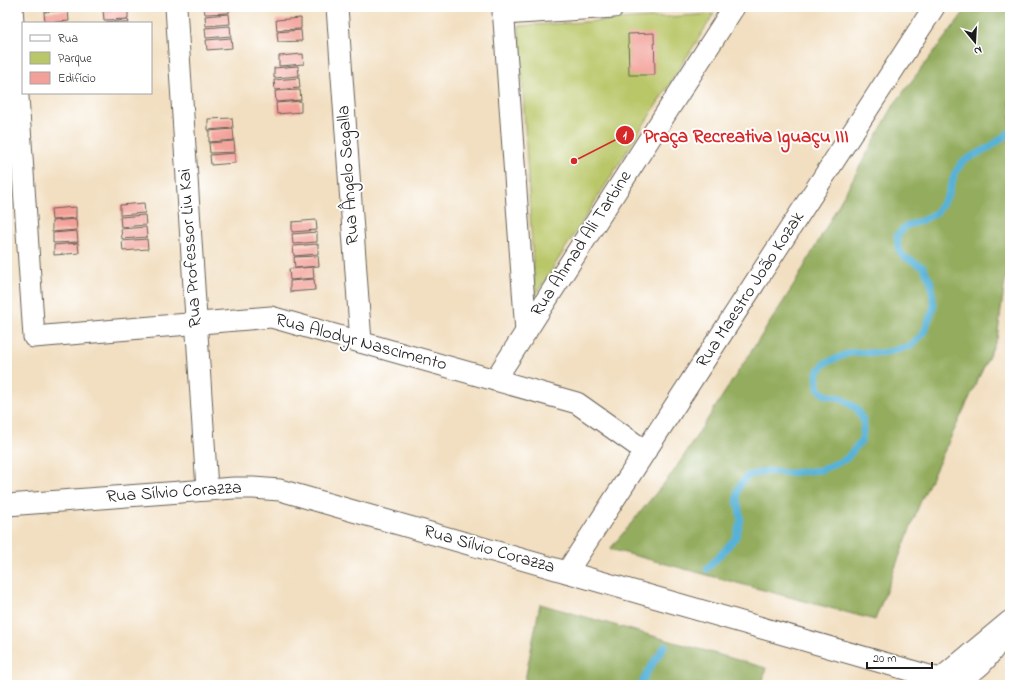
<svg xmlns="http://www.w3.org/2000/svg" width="1017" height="692" font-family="'Indie Flower',sans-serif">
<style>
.green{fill:#bac769;stroke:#6b7242}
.forest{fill:#93ac5d;stroke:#58643c}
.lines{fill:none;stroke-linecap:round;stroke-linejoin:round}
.stream{stroke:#59b2d7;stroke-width:7}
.building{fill:#f3a099}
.minor-casing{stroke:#676056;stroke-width:23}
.minor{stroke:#fff;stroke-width:21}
.labels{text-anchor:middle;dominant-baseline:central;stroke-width:4;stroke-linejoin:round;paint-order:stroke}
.street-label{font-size:18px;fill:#1c1c1c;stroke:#fff}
.leader{fill:none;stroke:#d62828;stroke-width:1.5}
.callout-dot{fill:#d62828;stroke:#fff;stroke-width:1.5}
.mark-label{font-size:12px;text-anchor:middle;font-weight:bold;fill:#fff}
.callout-label{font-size:19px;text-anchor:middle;font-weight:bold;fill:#d62828;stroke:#fff;stroke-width:4;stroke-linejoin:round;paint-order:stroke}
</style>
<rect width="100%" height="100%" fill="#fff"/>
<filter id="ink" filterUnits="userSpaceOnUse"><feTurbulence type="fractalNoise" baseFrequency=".025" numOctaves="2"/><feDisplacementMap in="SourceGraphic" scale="8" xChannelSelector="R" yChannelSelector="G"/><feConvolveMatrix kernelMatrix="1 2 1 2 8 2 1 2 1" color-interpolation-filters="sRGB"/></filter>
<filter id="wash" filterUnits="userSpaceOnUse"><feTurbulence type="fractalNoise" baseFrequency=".012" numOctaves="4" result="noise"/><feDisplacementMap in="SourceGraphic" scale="16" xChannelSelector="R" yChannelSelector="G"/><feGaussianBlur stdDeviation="0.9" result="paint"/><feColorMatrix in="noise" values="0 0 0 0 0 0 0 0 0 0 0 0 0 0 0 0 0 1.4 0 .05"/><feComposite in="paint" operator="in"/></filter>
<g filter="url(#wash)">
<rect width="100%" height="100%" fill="#f2dfc1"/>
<path class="green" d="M714,14L535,296L519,26Z"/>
<g class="forest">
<path d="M968,7H1010V246L997,339L920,503L875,620L610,549L674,471L794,285L895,103Z"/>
<path d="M540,604L766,668L762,685H524Z"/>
</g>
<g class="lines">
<g class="stream">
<path d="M707,569L723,552L736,537L741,519L737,500L738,488L747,476L766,471L789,473L821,470L846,459L862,440L864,422L857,409L841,398L825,395L818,388L817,373L825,363L852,352L884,353L910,346L923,334L934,307L931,282L923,267L903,256L898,248L897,235L906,226L923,220L936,213L948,195L955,173L963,161L990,147L1010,132"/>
<path d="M641,685L647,672L665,646"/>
</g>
</g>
<g id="blocks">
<g class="building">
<path d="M204,7H229V13L205,14Z"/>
<path d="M128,9V19L104,20L103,10Z"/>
<path d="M68,10L69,21L45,23L44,12Z"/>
<path d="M229,14L230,24L206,26L205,16Z"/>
<path d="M301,18V29L277,30L276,20Z"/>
<path d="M128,20L129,23H106V22Z"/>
<path d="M230,26L231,36L206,38L205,28Z"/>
<path d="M301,30L302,41L278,42L277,32Z"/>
<path d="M654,33L655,75H629L628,34Z"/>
<path d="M231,38L232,48L207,50L206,40Z"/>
<path d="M303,54L304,64L279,66V56Z"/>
<path d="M298,66L299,76L274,78V68Z"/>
<path d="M299,78L300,88L275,90L274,80Z"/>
<path d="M300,90L301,100L276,102L275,91Z"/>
<path d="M301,101V112L277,114L276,103Z"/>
<path d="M232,118L233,128L208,130V119Z"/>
<path d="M233,129L234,140L209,142V131Z"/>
<path d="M234,141L235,152L210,153L209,143Z"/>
<path d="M235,153V163L211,165L210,155Z"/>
<path d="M144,203L145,213L120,215V205Z"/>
<path d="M76,207V218L52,220L51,209Z"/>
<path d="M145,215L146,225L121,227L120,217Z"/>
<path d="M76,219L77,230L52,232V221Z"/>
<path d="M316,220L317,230L292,232V222Z"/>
<path d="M146,227L147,237L122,239L121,229Z"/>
<path d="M77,231L78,242L53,243V233Z"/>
<path d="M317,232V242L293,244L292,234Z"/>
<path d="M147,239L148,249L123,251L122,241Z"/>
<path d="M78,243L79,253L54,255V245Z"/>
<path d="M318,244V254L294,256L293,246Z"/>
<path d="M318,256L319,266L295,268L294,257Z"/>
<path d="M313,267L314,278L290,280L289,269Z"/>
<path d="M314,279L315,290L290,292V281Z"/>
</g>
</g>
</g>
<g filter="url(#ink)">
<use href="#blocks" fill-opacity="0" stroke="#676056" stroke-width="1"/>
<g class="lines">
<defs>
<g id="minor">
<path d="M12,7L34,337L271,317L577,403L645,451"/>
<path d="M176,7L207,489"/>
<path d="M337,7L361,342"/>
<path d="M503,7L526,332"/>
<path d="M503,14L614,7"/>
<path d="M495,380L734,7"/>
<path d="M7,505L234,488H253L280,490L961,685"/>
<path d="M567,572L934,7"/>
<path d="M948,678C974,675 982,666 997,644"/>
<path d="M933,685L1010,621"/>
</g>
</defs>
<use href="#minor" class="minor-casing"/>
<use href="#minor" class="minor"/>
</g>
</g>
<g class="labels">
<g class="street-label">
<text transform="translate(349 175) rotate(-94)">Rua Ângelo Segalla</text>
<text transform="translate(582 244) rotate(-57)">Rua Ahmad Ali Tarbine</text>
<text transform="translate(191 248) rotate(-94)">Rua Professor Liu Kai</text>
<text transform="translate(751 290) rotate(-57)">Rua Maestro João Kozak</text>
<text transform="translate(361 343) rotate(15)">Rua Alodyr Nascimento</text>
<text transform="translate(174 493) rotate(-4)">Rua Sílvio Corazza</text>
<text transform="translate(489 550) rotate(16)">Rua Sílvio Corazza</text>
</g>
</g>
<path class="leader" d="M574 161L625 135"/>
<g class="callout-dot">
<circle cx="574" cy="161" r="4"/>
<circle cx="625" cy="135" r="10"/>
</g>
<g class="mark-label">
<text x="625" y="139">1</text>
</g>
<g class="callout-label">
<text x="746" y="142">Praça Recreativa Iguaçu III</text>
</g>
<rect width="1017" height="692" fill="none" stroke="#fff" stroke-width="24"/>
<rect x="22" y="22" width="130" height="72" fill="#ffffff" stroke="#a4a4a4"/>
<rect x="30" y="35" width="20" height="6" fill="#ffffff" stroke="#a4a4a4"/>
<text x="58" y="42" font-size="12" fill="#1c1c1c">Rua</text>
<rect x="30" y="52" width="20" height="12" fill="#bac769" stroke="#a4a4a4"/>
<text x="58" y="62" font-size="12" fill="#1c1c1c">Parque</text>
<rect x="30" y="72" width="20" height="12" fill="#f3a099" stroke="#a4a4a4"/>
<text x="58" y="82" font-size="12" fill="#1c1c1c">Edifício</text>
<g transform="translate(975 42) rotate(162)" stroke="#ffffff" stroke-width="3" paint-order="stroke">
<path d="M0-3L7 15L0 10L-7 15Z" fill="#1c1c1c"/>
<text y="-6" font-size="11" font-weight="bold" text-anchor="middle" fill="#1c1c1c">N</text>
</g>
<path d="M867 662v6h65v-6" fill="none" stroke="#1c1c1c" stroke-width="2"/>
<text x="873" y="662" font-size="12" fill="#1c1c1c" stroke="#ffffff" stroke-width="3" paint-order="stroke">20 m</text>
</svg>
